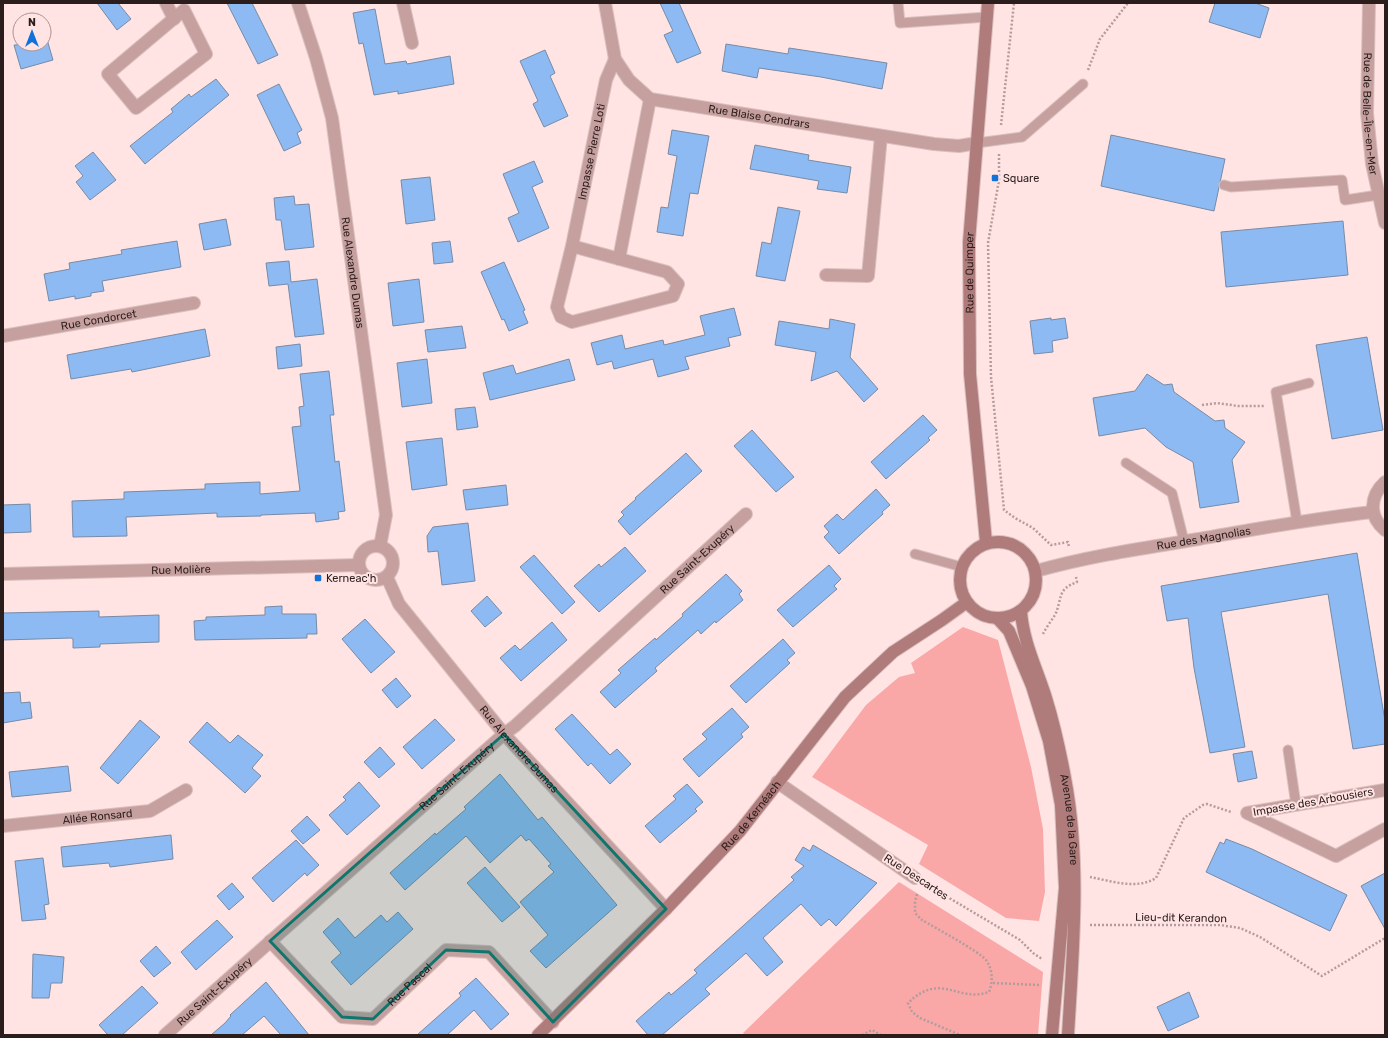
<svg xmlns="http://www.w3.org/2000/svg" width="1388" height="1038" font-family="Rubik,sans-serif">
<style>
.green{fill:#f9a8a7}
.building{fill:#8ebaf3;stroke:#768ba7}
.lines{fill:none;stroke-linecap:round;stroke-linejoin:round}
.service-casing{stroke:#d9c0bf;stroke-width:11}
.minor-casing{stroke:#d9c0bf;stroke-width:14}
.secondary-casing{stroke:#d9c0bf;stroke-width:14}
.path{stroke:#b39c9b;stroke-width:2.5;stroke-dasharray:2 2;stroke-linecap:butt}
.service{stroke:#c5a09f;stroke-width:9}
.minor{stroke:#c5a09f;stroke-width:12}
.secondary{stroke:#af7c7b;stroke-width:12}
.marked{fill:#0f766e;fill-opacity:0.2;stroke:#0f766e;stroke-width:3;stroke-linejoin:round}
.poi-dot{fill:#1072da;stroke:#ffe4e3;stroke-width:1.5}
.labels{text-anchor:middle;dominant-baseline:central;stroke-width:4;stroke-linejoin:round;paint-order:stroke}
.street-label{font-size:11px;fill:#2c1d1d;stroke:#ffe4e3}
.poi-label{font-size:11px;fill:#2c1d1d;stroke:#ffe4e3;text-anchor:start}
</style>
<rect width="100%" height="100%" fill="#ffe4e3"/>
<g class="green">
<path d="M963,627L998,640L1031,767L1043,829L1045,892L1039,921L1006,918L919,864L928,845L812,777L866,705L899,677L915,673L911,663Z"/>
<path d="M899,882L1043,972L1038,1035H745L743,1033Z"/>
</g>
<g class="building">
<path d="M97,3H118L131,19L117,30Z"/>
<path d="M227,3H252L278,55L258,64Z"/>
<path d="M660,3H679L701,53L677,63L664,35L673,31Z"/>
<path d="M1215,3H1255L1269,8L1260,38L1209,22Z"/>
<path d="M375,9L385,64L406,61L407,64L450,56L454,84L398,94V91L374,95L363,43L359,44L353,13Z"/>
<path d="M46,36L53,60L21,69L14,45L44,44V37Z"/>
<path d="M726,44L788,54L789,48L887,63L882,89L821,77L759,68L757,78L722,71Z"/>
<path d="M545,50L555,73L550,76L568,116L544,127L533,104L538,101L520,61Z"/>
<path d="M216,79L229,95L145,164L130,146L173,112L171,109L189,94L191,97Z"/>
<path d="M279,84L302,130L297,133L301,143L284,151L257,95Z"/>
<path d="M672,130L709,136L698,194L690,193L683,236L657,232L661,207L668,208L677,156L668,154Z"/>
<path d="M1111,135L1225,159L1214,211L1101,186Z"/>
<path d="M755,145L809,155L808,160L851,167L847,193L817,189L819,181L750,169Z"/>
<path d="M93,152L116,180L90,200L76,182L83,176L75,166Z"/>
<path d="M534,161L543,182L532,187L549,228L518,242L508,218L519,213L503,174Z"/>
<path d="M430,177L435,220L406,224L401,180Z"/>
<path d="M294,196L295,205L309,204L314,247L285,250L281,220H276L274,198Z"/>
<path d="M778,207L800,211L785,281L756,276L762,242L771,244Z"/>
<path d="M226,219L231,245L204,250L199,224Z"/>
<path d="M1343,221L1348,275L1226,287L1221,232Z"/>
<path d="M177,241L181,267L102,281L104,291L91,293V296L75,299V296L49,301L44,274L70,269L69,263L122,254L121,250Z"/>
<path d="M450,241L453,262L434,264L432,243Z"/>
<path d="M289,261L291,282L317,279L324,334L295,337L288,284L269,286L266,263Z"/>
<path d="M504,262L525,310L523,311L528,323L509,331L504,319L502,320L481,272Z"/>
<path d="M419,279L424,322L393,326L388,283Z"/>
<path d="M734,308L741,335L728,338L730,346L685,357L689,369L658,377L653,359L614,369L612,361L597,365L591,343L622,335L625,349L663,340L664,345L705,335L700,316Z"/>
<path d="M1051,318V320L1065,318L1068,338L1052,341L1053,352L1034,354L1030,321Z"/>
<path d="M830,319L855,324L850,357L878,389L864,402L837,371L811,381L816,352L775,345L779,321L829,329Z"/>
<path d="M462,326L466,348L428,352L425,330Z"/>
<path d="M205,329L210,356L132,372L131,369L71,379L67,355Z"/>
<path d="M1367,337L1383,430L1332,439L1316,345Z"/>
<path d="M300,344L302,366L278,369L276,347Z"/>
<path d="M427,359L432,403L402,407L397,363Z"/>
<path d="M569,359L575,380L490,400L483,373L513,365L516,374Z"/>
<path d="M329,371L334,415H330L335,462L339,461L345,511L338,512L339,519L316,522L315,513L261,515V516L217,517V513L126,517L127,536L73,537L72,501L124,499V492L205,489V484L260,482V494L300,491L292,427L301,426L299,407L304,406L300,374Z"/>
<path d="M1147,374L1164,385L1172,384L1174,392L1215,421L1224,420L1225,428L1245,442L1232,460L1239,502L1200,508L1193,462L1166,447L1145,428L1099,436L1093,398L1135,391Z"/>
<path d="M475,407L478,427L457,430L455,409Z"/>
<path d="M923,415L937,430L928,438L930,440L886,479L871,462Z"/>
<path d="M752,430L794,477L776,492L734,446Z"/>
<path d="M442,438L447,485L412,490L406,442Z"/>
<path d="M686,453L702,471L630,535L618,521L624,515L621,512L636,499L635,498Z"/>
<path d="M506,485L508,505L466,510L463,490Z"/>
<path d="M876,489L890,505L882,512L883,514L839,554L824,537L829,532L824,526L837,514L843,520Z"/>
<path d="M30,504L31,532L3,533V505Z"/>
<path d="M468,523L475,581L442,585L438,551L428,552L427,536L433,527Z"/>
<path d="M625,547L646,571L599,612L574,586L599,564L601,567Z"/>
<path d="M1357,553L1385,721V744L1353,749L1328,594L1221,612L1245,747L1210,753L1194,668L1188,618L1167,621L1161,586Z"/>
<path d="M534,555L575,602L562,614L520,567Z"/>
<path d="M829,565L841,579L834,586L837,589L793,627L777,610Z"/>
<path d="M726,574L742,591L739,594L743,600L716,623L715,621L701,634L698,630L655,668L657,671L615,708L600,692L621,673L618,670L655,638L656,640L683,616L682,614Z"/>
<path d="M487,596L502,613L485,627L471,611Z"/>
<path d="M282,606V614H316L317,634H307V638L195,640L194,621L206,620V617L265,615V607Z"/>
<path d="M99,611V617L159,615V642L100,644V647L73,648V639L71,638L3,640V613Z"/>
<path d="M365,619L395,652L371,673L342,639Z"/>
<path d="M552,622L567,640L521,681L500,658L515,645L520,650Z"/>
<path d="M783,639L795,653L787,660L790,663L746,703L730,686Z"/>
<path d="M396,678L411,696L397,708L382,690Z"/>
<path d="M20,692L21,703L30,702L32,718L3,723V693Z"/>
<path d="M732,708L749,727L741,734L743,737L699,777L683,759L707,739L702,734Z"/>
<path d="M572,714L610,755L617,749L631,764L610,784L591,763L588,766L555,729Z"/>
<path d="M435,719L455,740L422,769L403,747Z"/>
<path d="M140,720L160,737L118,784L100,768Z"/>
<path d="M207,722L230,743L238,735L263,755L252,768L261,776L245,793L189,742Z"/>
<path d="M380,747L395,764L379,778L364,762Z"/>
<path d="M1252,751L1257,778L1238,782L1233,754Z"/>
<path d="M68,766L71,791L12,797L9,772Z"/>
<path d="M500,774L538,820L542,817L617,905L546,968L530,951L548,935L520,902L554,872L548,866L551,864L529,839L526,841L521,835L490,863L466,836L405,890L390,873L435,833L436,835L466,809L464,807Z"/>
<path d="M359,782L380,806L347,835L329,815L346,800L343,797Z"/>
<path d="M687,784L703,802L695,809L697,811L660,843L645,826L676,799L673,796Z"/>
<path d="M307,816L320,830L303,844L291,831Z"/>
<path d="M171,835L173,859L110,867L109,863L63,867L61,847Z"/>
<path d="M1226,839L1252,849L1347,895L1330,931L1206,872L1220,842L1224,844Z"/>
<path d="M296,840L319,865L307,876L305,873L273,902L252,878Z"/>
<path d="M813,845L877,883L836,926L829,919L821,926L801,904L763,938L783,962L767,976L746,953L705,989L710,994L662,1035H648L636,1021L669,992L671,995L697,973L694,970L794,880L791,877L804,866L795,860L803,847L810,851Z"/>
<path d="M43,858L49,904L44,905L46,919L22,921L15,861Z"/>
<path d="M485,867L520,907L502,922L467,883Z"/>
<path d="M1385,873V929L1361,886Z"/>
<path d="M232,883L244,897L229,910L217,896Z"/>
<path d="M398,912L413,929L351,985L331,962L341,953L323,932L338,918L355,938L381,915L387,922Z"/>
<path d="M217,920L233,937L196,970L181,952Z"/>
<path d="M156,946L171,963L154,977L140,961Z"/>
<path d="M33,954L64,957L62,983H51L49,998H32Z"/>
<path d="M476,978L509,1014L491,1030L474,1010L447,1035H417L461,996L459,993Z"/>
<path d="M266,982L309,1035H281L264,1016L242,1035H211L225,1023L231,1016L230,1015Z"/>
<path d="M142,986L158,1003L122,1035H108L99,1025Z"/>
<path d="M1189,992L1199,1017L1168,1031L1157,1007Z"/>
</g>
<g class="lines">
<defs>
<g id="service">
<path d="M898,3L900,23L987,17"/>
<path d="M977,143L1022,137L1083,84"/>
<path d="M1224,185L1231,187L1342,180L1345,200L1378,195"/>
<path d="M1126,463L1172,493L1184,541"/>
<path d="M1297,522L1276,392L1309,383"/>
<path d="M915,554L962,567"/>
<path d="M1288,750L1296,805"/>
</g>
<g id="minor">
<path d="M166,3L174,19"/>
<path id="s1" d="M298,3L316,58L332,118L386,515L380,546"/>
<path d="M403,3L412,43"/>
<path id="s2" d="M605,3L615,59L629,80L650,99L934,144L959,146L977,143"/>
<path id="s3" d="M1369,3L1367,113L1372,164L1385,223"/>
<path d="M184,10L206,54L136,108L108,74Z"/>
<path id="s4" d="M572,246L667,272L678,284L673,296L572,322L561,317L557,307L572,246L606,80L615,59"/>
<path d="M619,259L650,99"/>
<path d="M826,275L868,276L881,136"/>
<path id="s5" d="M3,336L194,303"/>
<path d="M1385,482C1370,496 1368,516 1385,530"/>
<circle cx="376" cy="563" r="17"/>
<path id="s6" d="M1036,571C1089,556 1144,548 1199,539C1257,529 1315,518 1373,512"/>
<path id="s7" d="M3,574L358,565"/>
<path id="s8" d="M387,577L399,604L504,734L666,909"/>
<path d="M777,782L915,878"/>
<path d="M1385,790L1247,813L1336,856L1385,829"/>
<path id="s9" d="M3,826L150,811L186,790"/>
<path id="s10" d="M270,941L342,1017L373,1019L446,950L489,952L553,1022"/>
<path id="s11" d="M165,1035L504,734L515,726L746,514"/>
</g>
<g id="secondary">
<circle cx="998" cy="580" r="38"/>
<path id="s12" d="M986,542L970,374L969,242L988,3"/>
<path id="s13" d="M1021,611C1023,642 1037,669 1046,698C1054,724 1060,751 1065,778C1081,861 1073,950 1068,1035"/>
<path d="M998,619L1009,631L1032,686L1049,741L1061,805L1065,888L1052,1035"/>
<path id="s14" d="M538,1035L666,909L740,831L845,697L893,652L942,620L967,602"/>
</g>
</defs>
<use href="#service" class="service-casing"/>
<use href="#minor" class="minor-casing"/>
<use href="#secondary" class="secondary-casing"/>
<g class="path">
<path d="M1088,70L1100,39L1128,3"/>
<path d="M1001,125L1014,3"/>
<path d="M999,154V180L988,243L991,377L1004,510L1015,518L1033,528L1051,545L1068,542L1069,547"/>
<path d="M1202,405L1217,403L1238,406H1264"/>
<path d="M1043,634C1046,628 1051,621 1055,615C1063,598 1056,590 1077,582L1076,577"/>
<path d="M1090,877C1111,881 1137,890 1156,878L1184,818L1203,805L1207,804L1231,812"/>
<path d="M929,886L1020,940L1033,953L1042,959"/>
<path d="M917,894L915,902V913L922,920C934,927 980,952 986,960C993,970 993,981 989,992C957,1003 941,971 908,1003L912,1012L920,1018L960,1035"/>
<path d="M1090,925H1220L1240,928L1260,937L1322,976L1385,938"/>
<path d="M993,983L1039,985"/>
<path d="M862,1035L872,1030L881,1035"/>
</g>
<use href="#service" class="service"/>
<use href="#minor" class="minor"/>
<use href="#secondary" class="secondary"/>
</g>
<path class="marked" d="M504,734L666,909L553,1022L489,952L446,950L373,1019L342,1017L270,941Z"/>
<g class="poi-dot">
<rect x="991" y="174" width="8" height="8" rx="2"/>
<rect x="314" y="574" width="8" height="8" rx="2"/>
</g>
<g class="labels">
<g class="street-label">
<text stroke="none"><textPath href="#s3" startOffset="111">Rue de Belle-Île-en-Mer</textPath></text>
<text stroke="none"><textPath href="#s2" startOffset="221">Rue Blaise Cendrars</textPath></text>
<text stroke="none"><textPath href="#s4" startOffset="414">Impasse Pierre Loti</textPath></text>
<text stroke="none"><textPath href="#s1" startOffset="276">Rue Alexandre Dumas</textPath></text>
<text stroke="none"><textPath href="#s12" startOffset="270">Rue de Quimper</textPath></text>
<text stroke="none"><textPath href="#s5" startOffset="97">Rue Condorcet</textPath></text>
<text stroke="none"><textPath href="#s6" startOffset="171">Rue des Magnolias</textPath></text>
<text stroke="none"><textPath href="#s11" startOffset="714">Rue Saint-Exupéry</textPath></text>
<text stroke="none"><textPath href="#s7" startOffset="178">Rue Molière</textPath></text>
<text stroke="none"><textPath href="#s8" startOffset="218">Rue Alexandre Dumas</textPath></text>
<text stroke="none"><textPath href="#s11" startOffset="390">Rue Saint-Exupéry</textPath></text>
<text transform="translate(1313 802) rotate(-10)">Impasse des Arbousiers</text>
<text stroke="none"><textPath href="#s14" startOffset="306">Rue de Kernéach</textPath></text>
<text stroke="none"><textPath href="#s9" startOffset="95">Allée Ronsard</textPath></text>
<text stroke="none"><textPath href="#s13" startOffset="215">Avenue de la Gare</textPath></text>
<text transform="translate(916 877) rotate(33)">Rue Descartes</text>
<text transform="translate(1181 918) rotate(1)">Lieu-dit Kerandon</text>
<text stroke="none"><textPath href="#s10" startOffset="186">Rue Pascal</textPath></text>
<text stroke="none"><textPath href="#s11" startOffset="66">Rue Saint-Exupéry</textPath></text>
</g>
<g class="poi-label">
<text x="1003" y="178">Square</text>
<text x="326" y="578">Kerneac'h</text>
</g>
</g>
<rect width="1388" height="1038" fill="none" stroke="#2c1d1d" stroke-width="8"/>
<g transform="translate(32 32)"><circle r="19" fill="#ffe4e3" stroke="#ab9494"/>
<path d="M0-3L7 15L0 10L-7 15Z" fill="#1072da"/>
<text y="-6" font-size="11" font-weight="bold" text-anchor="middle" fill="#2c1d1d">N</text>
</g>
</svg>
